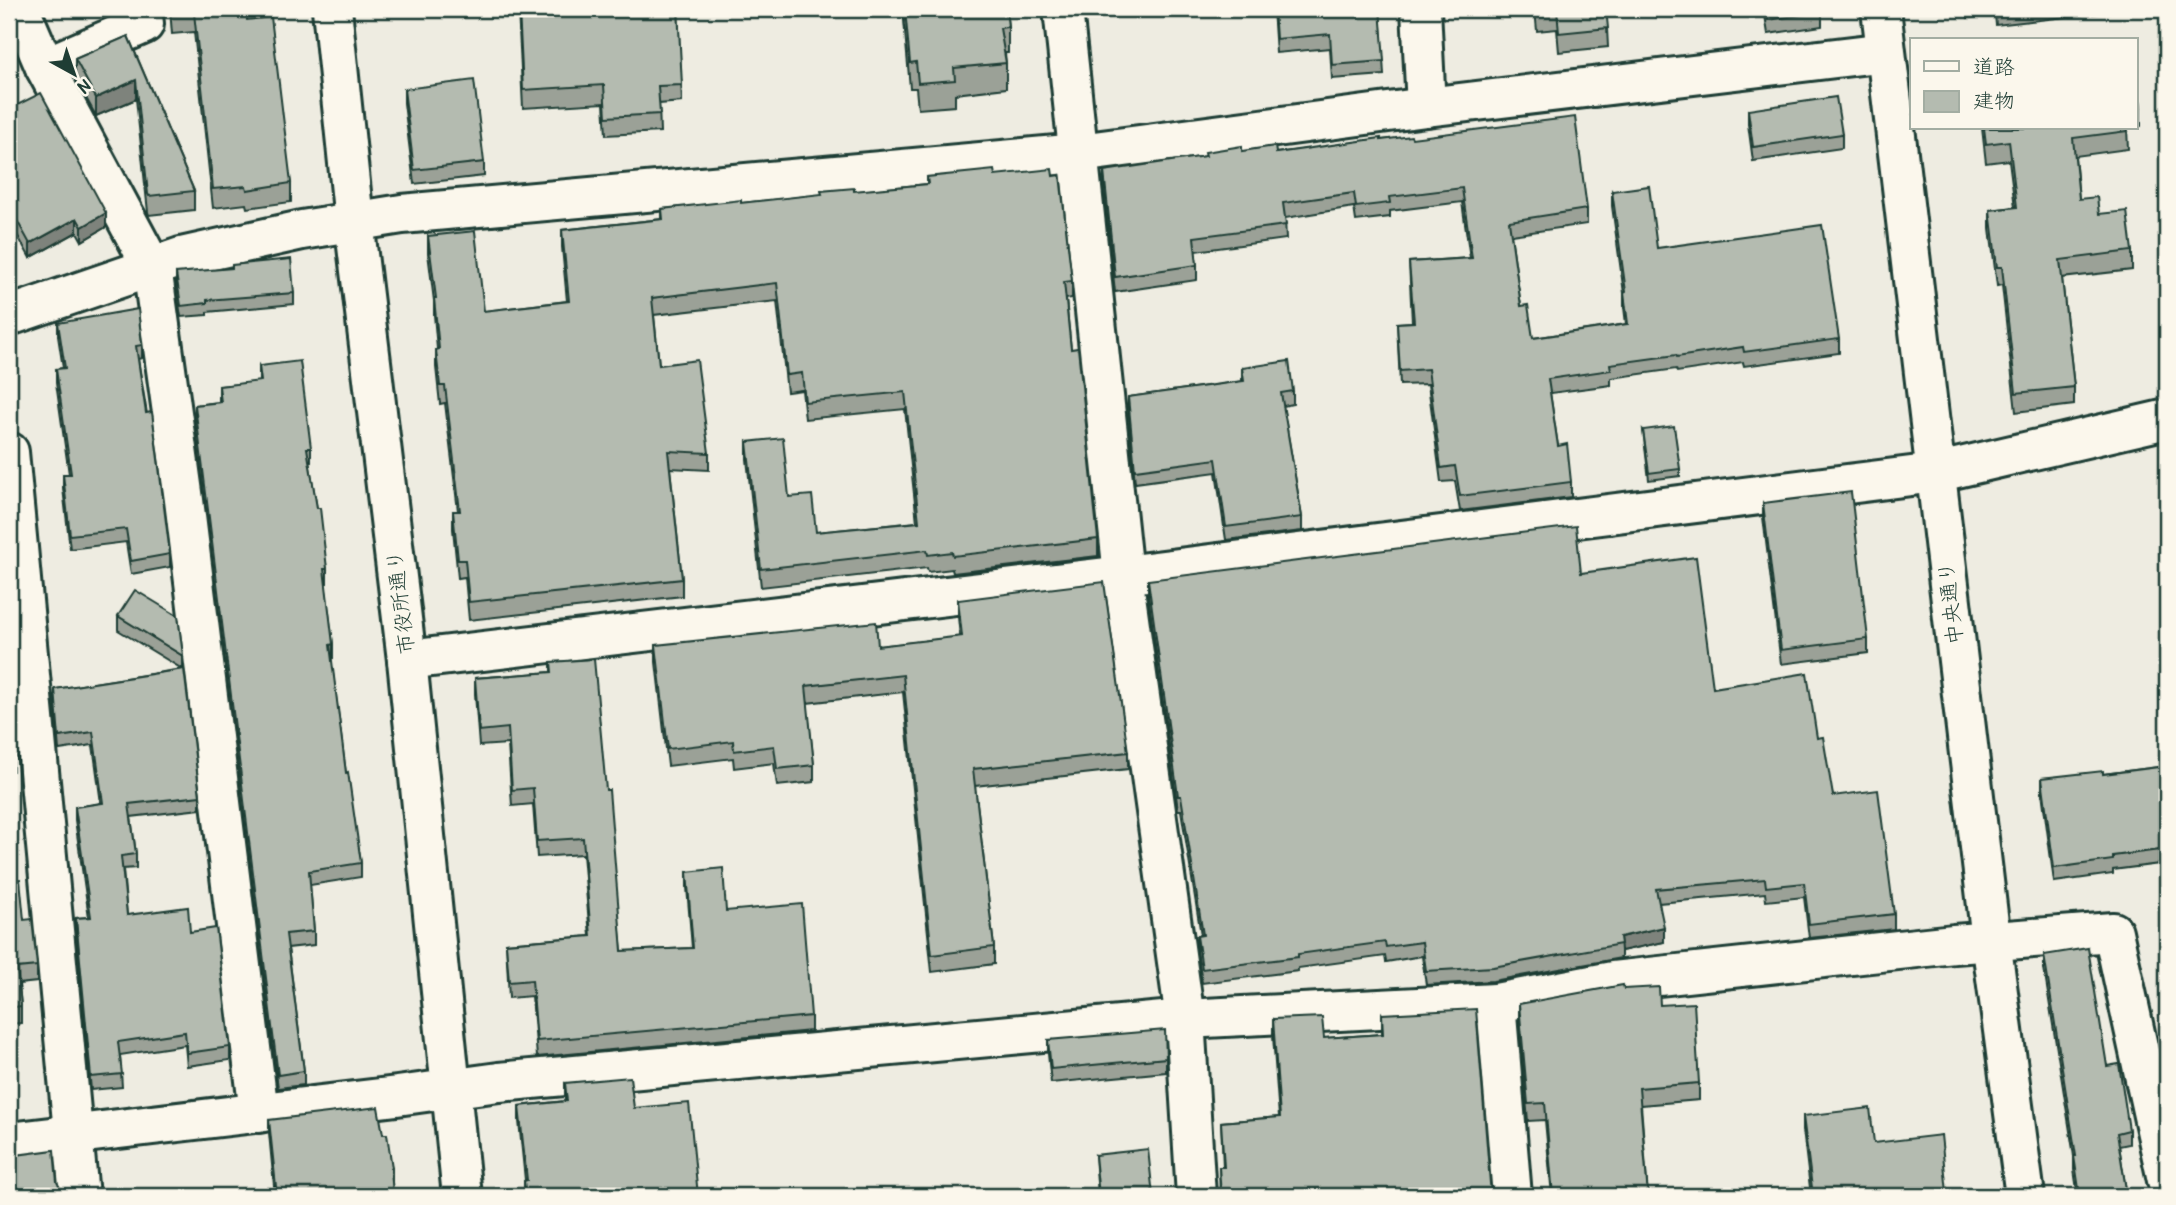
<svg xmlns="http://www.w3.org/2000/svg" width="2176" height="1205" font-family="'Patrick Hand','Klee One',sans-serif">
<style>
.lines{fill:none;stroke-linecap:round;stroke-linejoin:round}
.minor-casing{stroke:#1f3d34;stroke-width:44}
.major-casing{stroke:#1f3d34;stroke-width:44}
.minor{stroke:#fbf7ec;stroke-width:38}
.major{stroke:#fbf7ec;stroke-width:38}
.wall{fill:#9ba197;stroke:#1f3d34;stroke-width:2}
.shaded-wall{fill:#7e837b;stroke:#1f3d34;stroke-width:2}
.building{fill:#b4bbb0;stroke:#1f3d34;stroke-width:2}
.labels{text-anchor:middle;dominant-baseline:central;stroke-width:5;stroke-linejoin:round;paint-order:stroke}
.street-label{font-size:21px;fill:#1f3d34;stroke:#fbf7ec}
</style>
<rect width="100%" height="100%" fill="#eeece1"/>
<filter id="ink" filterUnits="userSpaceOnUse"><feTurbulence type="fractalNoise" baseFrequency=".0143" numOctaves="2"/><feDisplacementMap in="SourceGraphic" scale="14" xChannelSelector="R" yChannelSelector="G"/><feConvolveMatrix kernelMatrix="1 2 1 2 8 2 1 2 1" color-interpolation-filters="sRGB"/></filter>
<g filter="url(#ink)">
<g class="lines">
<defs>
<g id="minor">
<path d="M20,9L45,67L152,267L184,500L259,1113"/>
<path d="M332,9L354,221L407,660L462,1196"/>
<path d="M1063,9L1123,575L1185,1019L1196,1196"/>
<path d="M1421,9L1426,107"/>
<path d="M45,67L144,24L142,9"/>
<path d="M9,316L181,257L302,230L402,214L1079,153L1426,107L1886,52"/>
<path d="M9,452L79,1196"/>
<path d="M407,660L1123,575L1935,473L2167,419"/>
<path d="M1496,1003L1512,1196"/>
<path d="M9,1142L397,1096L499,1082L1185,1019L1496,1003L1613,981L1954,944L2113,932L2167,1180"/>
</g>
<path id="major" d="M1881,9L1991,940L2025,1196"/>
</defs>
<use href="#minor" class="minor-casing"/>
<use href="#major" class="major-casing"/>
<use href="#minor" class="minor"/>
<use href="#major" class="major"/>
</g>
<g class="wall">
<path d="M170,9H246L247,20L291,183V202L247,208L246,204L213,208L194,32L172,34Z"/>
<path d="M518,9H678L682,102L659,104L660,132L606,135L604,103L523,108Z"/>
<path d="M903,9H1006L1008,27V53H1005L1006,63V88L955,94V106L918,109L916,88H910Z"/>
<path d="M1273,9H1380L1384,75L1332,79L1330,48L1276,53Z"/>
<path d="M1535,9H1606L1608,47L1559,52L1557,29L1537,31Z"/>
<path d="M1764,9H1822V26L1768,34Z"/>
<path d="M1967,9H2118V11L1996,25L1995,15L1968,18Z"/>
<path d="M128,36L194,191V210L149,215L148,212L136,99L96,116L75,78V59Z"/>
<path d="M2136,71L2141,107V126L2136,127Z"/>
<path d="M404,89L484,162V176L414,184L404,103Z"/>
<path d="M9,109L106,227L82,241L77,232L30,258L9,220Z"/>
<path d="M1748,110L1842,134V148L1753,161L1748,124Z"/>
<path d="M1982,128H2127L2128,149L2075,156L2079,199L2099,214L2132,251V270L2062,278L2074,387V405L2016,412L2002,285L1997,286L1990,228V210L2015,207L2009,160L1986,163Z"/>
<path d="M1412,138L1587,209V224L1511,235L1521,306L1533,338L1626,324L1624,307V293L1612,206V191L1657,248L1839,339V353L1744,366L1743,362L1677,372L1676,369L1611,378V385L1550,393L1558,446L1571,482V497L1460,511L1455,481L1441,482L1428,384L1400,385L1397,323L1412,322L1409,262L1470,258L1462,202L1390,211V217L1356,221L1354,207L1285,218L1286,239L1195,251L1197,265V280L1115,292L1104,186V171L1242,151L1276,153L1381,140Z"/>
<path d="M995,175L1072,281V298L1066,299L1071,349L1098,539V556L953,573L952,569L928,572L927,568L761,587L747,459V442L816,532L917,522L905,409L805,419L802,390L787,392L777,301L654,315L659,365L709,453V470L670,468L682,579V596L469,620L465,577L458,578L453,529V511H458L445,403L440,404L436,367V350L437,349L434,315V301L428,253V236L484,311L567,301L562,247V230L662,219V209L741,203L927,184V177Z"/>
<path d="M176,273L294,293V304L207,312V315L181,317L176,284Z"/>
<path d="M58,323L142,345V358L138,359L170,554V567L131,574L126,542L70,549L63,488V474H69L56,383V369L63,368L58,336Z"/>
<path d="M259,366L311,448V461H309L327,569V583H325L333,644V658H331L346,773L361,863V877L310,885L314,931V945L288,948L304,1071V1085L278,1088L195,419V405L219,402V386L259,382Z"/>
<path d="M1242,368L1293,391V404L1283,406L1302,517V531L1226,540L1216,472L1135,483L1128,410V397L1242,381Z"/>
<path d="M1643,430L1680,469V476L1649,480Z"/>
<path d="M1763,503L1868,639V653L1781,664L1763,517Z"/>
<path d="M1581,573L1713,688L1817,738L1833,796L1894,914V929L1809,938L1804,897L1766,901L1765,893L1659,903L1664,942L1621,951V958L1493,981L1426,985L1422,956L1386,962L1385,956L1298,968V971L1202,983L1197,950V936L1201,935L1181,810H1178L1148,594V580Z"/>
<path d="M958,600L1128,752V769L975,786L994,947V964L932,972L903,692L807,703L814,765V782L777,786L774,763L734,768L733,758L668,766L656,662V645L878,646L960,637L958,617Z"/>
<path d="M118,616L183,656V669L200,796V809L131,817L136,854V868L123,869L127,915L190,932L230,1047V1060L187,1066L185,1045L120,1055L122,1087L91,1090L76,931V918L89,917L75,820V807L101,803L93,745L59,750L55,703V689L182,669L118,630Z"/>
<path d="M551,662L606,790L622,951L692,948L687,887V872L726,911L811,1016V1031L537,1057L532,996L509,998L506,943L590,936L583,854L537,857L533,804L512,806L508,744L479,746L475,694V678L551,672Z"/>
<path d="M9,701L16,741V757H13V771H9Z"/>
<path d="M2167,766V863L2113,870V874L2054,882L2042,792V778L2103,774Z"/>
<path d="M9,880L24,920L37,966V982L19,984L21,1006V1023L9,1024Z"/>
<path d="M2044,955L2107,1066L2129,1130V1144L2119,1146L2127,1196H2078L2074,1170V1156L2044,969Z"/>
<path d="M1624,989L1660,1005L1699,1083V1100L1641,1105L1648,1196H1552L1545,1120L1528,1121L1519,1021V1004Z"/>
<path d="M1382,1014L1491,1196H1220L1219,1167H1223L1221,1122L1279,1117L1273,1036V1019L1324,1038L1382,1034Z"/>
<path d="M1048,1040L1166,1058V1072L1051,1083L1048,1054Z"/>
<path d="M565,1083L634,1108L698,1196H524V1181L525,1180L519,1121V1106L565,1101Z"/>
<path d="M1803,1116L1874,1143L1947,1192L1976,1196H1811L1803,1130Z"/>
<path d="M269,1120L383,1134L392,1168V1182L393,1196H275L269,1133Z"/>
<path d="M1095,1155L1153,1196H1098Z"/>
</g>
<g class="shaded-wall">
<path d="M136,80V99L96,116V98Z"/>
<path d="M106,213V227L82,241V227Z"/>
<path d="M77,218V232L30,258V244Z"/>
<path d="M1664,927V942L1621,951L1620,937Z"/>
</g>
<g class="building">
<path d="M171,9H246L247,20L271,17L291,183L247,190L246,186L213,189L194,13L172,15Z"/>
<path d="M519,9H678L682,85L658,86L660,114L606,117L604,85L523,90Z"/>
<path d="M905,9H1006L1008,27L1000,28L1006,63L954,68L955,80L918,83L916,62L910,63Z"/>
<path d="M1274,9H1380L1384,61L1332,65L1330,34L1276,39Z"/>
<path d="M1536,9H1606L1608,28L1559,33L1557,10L1537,12Z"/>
<path d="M1766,9H1822V12L1768,20Z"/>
<path d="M128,36L194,191L149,196L148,194L136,80L96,98L75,59Z"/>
<path d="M2136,71L2141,107L2136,108Z"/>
<path d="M474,80L484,162L414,170L404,89Z"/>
<path d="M41,93L106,213L82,227L77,218L30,244L9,206V109Z"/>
<path d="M1836,97L1842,134L1753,147L1748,110Z"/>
<path d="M1575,117L1587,209L1509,221L1521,306L1528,305L1533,338L1628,324L1624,293L1626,292L1612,191L1649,186L1657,248L1822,225L1839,339L1744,352L1743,347L1677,357L1676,355L1610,364L1611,370L1548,379L1558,446L1567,444L1571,482L1460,496L1455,466L1441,468L1428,369L1400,371L1397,323L1414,322L1409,262L1472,258L1462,188L1389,197L1390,203L1356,207L1354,193L1283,203L1286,225L1194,237L1197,265L1115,277L1104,171L1206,156L1205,152L1242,146V151L1275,146L1276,153L1381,138V140L1411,136L1412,138Z"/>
<path d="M1984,128H2127L2128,131L2073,138L2079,199L2097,197L2099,214L2127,211L2132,251L2060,260L2074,387L2016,393L2002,267H1997L1990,210L2017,207L2009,141L1986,144Z"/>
<path d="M1052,169L1053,176L1060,175L1072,281L1064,282L1071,349L1078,348L1098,539L953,556L952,552L928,555L927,550L761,569L747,442L783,438L789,497L812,495L816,532L919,522L905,392L805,402L802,373L787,375L777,283L652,298L659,365L697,360L709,453L668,451L682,579L469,602L465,560H458L453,511H460L445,386H440L436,350L439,349L434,298H436L428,236L475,231L484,311L569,301L562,230L663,219L662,209L741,200V203L822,194L821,191L854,188V191L928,184L927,177L994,170L995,175Z"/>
<path d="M291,259L294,293L207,300V303L181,306L176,273L232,268V265Z"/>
<path d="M138,309L142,345L136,346L146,413L152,412L170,554L131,561L126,529L70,535L63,474H71L56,369L65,368L58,323Z"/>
<path d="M300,361L311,448H307L317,508H320L327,569H324L333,644L330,645L346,773L348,772L361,863L309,871L314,931L286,934L304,1071L278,1075L195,405L221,402L219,386L261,381L259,366Z"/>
<path d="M1289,361L1293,391L1281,393L1302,517L1226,527L1216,459L1135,470L1128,397L1244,381L1242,368Z"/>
<path d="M1674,426L1680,469L1649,473L1643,430Z"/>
<path d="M1851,492L1868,639L1781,650L1763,503Z"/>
<path d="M1576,526L1581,573L1696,557L1713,688L1807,673L1817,738L1823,737L1833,796L1878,790L1894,914L1809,924L1804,883L1766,887L1765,879L1656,889L1664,927L1620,937L1621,944L1493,967L1426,971L1422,942L1386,947L1385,942L1298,954V957L1202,969L1197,936L1203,935L1181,796H1178L1148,580Z"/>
<path d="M1104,582L1128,752L973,769L994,947L932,955L903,675L806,686L814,765L777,769L774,746L734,751L733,741L668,749L656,645L876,622L878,646L962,636L958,600Z"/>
<path d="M135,590L178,616L183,656L118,616Z"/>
<path d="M594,659L606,790H609L622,951L693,948L687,872L723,868L726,911L802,904L811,1016L537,1041L532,980L509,982L506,943L591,936L583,838L537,841L533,788L512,790L508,728L479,731L475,678L552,672L551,662Z"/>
<path d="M184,669L200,796L129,804L136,854L121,856L127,915L188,907L190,932L216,928L230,1047L187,1053L185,1032L118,1042L122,1074L91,1077L76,918L91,917L75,807L103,803L93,732L59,737L55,689Z"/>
<path d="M9,701H12L16,741H12L13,754L9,755Z"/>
<path d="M2167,766V849L2113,856V860L2054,868L2042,778L2103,771V774Z"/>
<path d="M20,879L24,920L32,919L37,966L17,968L21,1006L9,1008V880Z"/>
<path d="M2088,948L2107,1066L2119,1064L2129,1130L2117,1133L2127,1196H2080L2074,1156H2076L2044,955Z"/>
<path d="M1623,985L1624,989L1659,987L1660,1005L1694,1003L1699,1083L1639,1088L1648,1196H1553L1545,1103L1528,1104L1519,1004Z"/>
<path d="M1476,1009L1491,1196H1221L1219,1167H1224L1221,1122L1280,1117L1273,1019L1322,1017L1324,1038L1383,1034L1382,1014Z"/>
<path d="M1165,1030L1166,1058L1051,1069L1048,1040Z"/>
<path d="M630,1077L634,1108L689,1103L698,1196H526L524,1181L527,1180L519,1106L567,1101L565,1083Z"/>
<path d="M378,1107L383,1134H387L392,1168L391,1169L393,1196H277L269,1120Z"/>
<path d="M1870,1108L1874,1143L1941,1135L1947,1192L1975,1189L1976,1196H1813L1803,1116Z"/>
<path d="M1148,1149L1153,1196H1094H1099L1095,1155Z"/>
<path d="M54,1150L57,1182L64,1196H9V1156Z"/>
</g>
</g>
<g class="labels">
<g class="street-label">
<text transform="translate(400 602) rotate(-97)">市役所通り</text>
<text transform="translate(1950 603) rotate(-97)">中央通り</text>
</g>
</g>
<rect width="2176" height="1205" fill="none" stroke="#fbf7ec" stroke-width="35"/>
<rect x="18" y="18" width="2141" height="1170" fill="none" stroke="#1f3d34" stroke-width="2.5" filter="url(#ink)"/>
<rect x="1910" y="38" width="228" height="91" fill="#fbf7ec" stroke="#a3ada2" stroke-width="2"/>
<rect x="1924" y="61" width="35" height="10" fill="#fbf7ec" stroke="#a3ada2" stroke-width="2"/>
<text x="1973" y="74" font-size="21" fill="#1f3d34">道路</text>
<rect x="1924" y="91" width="35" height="21" fill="#b4bbb0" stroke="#a3ada2" stroke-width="2"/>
<text x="1973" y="108" font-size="21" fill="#1f3d34">建物</text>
<g transform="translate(74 74) rotate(140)" stroke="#fbf7ec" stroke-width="5" paint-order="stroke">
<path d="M0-5L12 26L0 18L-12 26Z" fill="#1f3d34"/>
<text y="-10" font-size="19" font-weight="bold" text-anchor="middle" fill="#1f3d34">N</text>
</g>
</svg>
